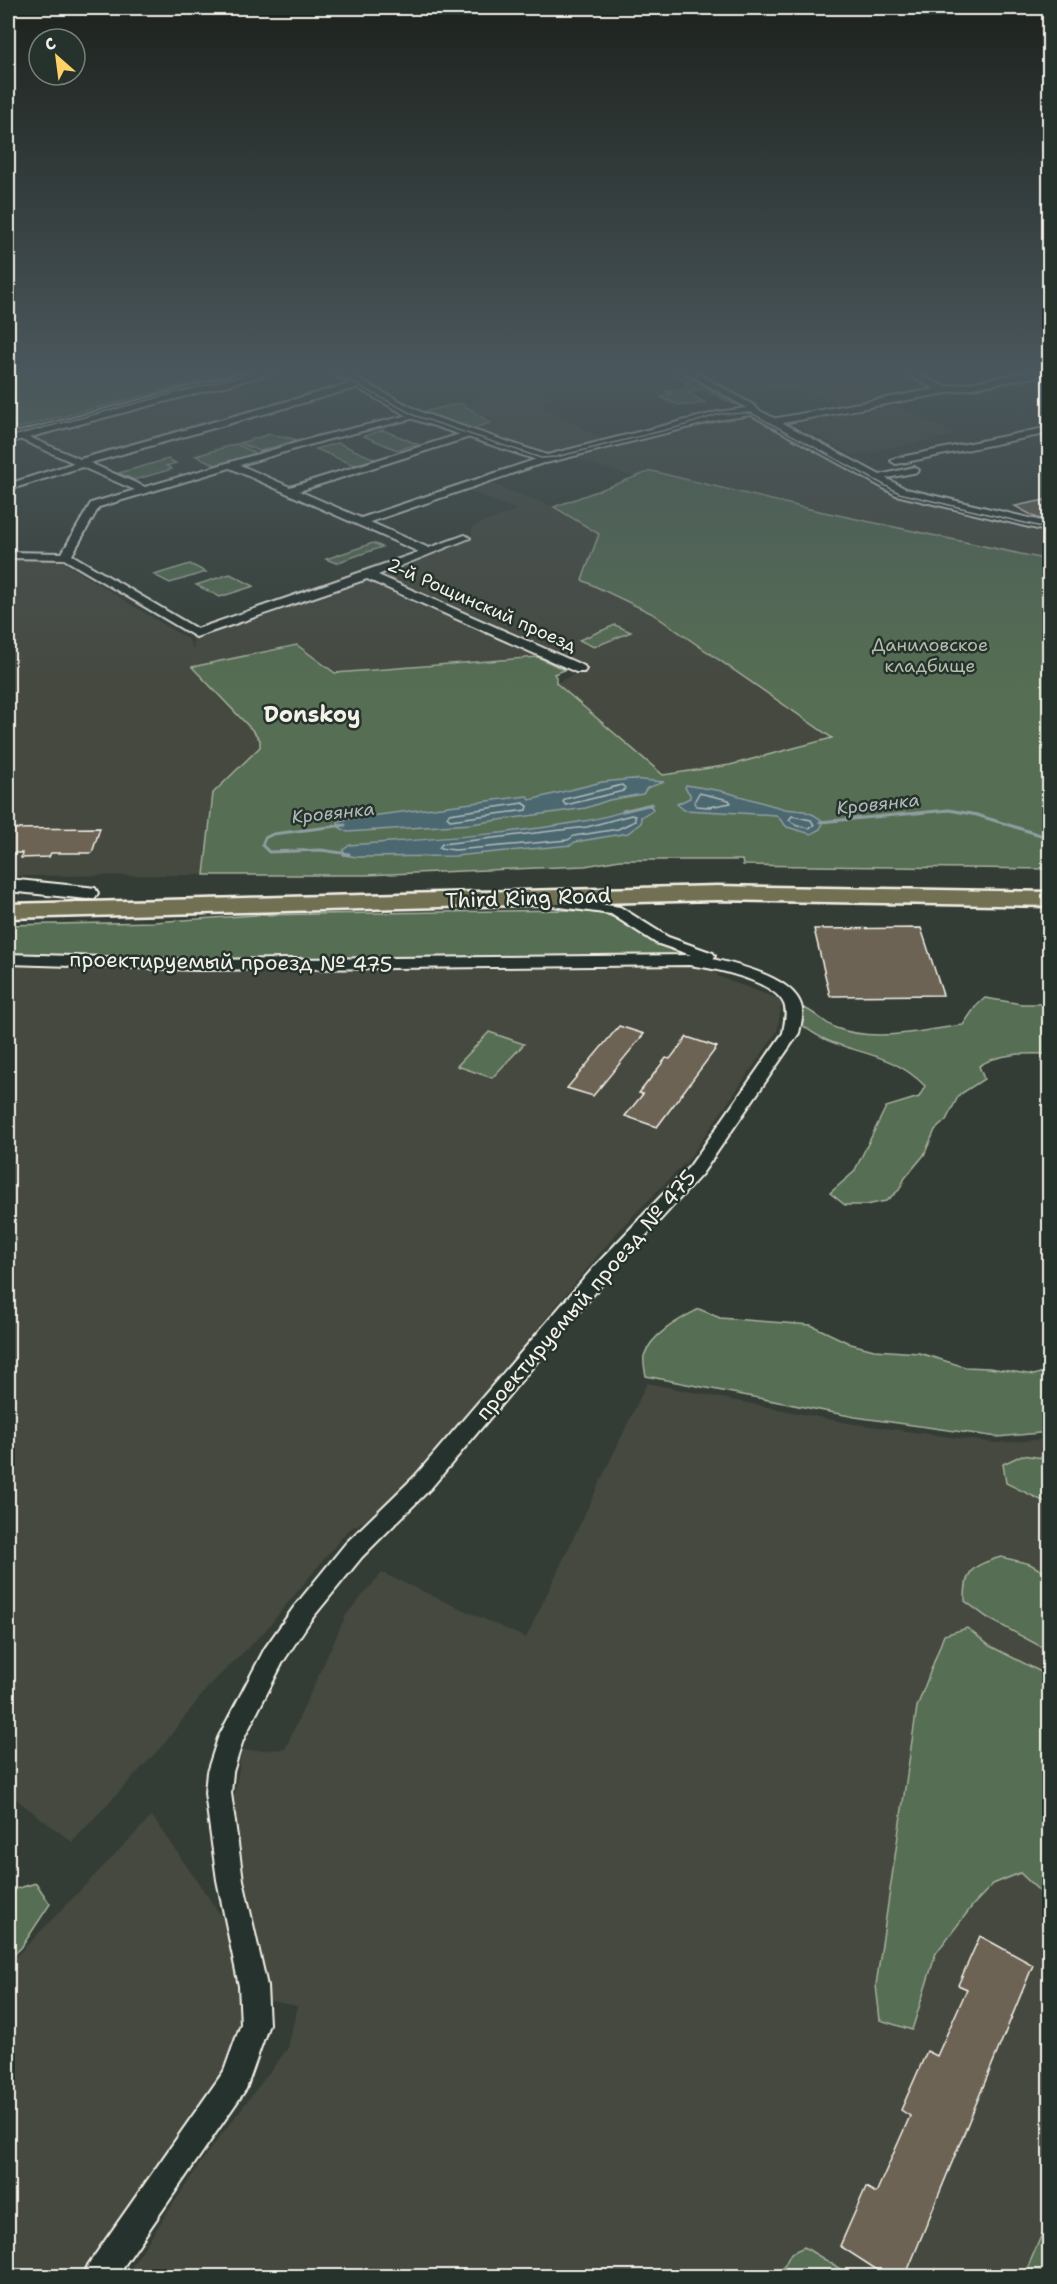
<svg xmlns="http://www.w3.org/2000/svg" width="1057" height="2284" font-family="'Shantell Sans',sans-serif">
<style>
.built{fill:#45493f}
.green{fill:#576e53;stroke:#a6b09e;stroke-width:1.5}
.water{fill:#4c6771;stroke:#8f9ea1;stroke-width:1.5}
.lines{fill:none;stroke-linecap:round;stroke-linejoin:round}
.shore{stroke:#b1bab8;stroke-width:1.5}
.stream{stroke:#8f9ea1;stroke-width:3}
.building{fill:#6c6455;stroke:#f4f1e8;stroke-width:1.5}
.street-casing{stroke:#f4f1e8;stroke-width:4}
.secondary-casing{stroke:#f4f1e8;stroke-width:4}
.primary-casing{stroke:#f4f1e8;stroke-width:5}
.street{fill:#26332d;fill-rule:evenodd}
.secondary{fill:#26332d;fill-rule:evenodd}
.primary{fill:#716f52;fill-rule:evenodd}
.tram{stroke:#f4f1e8;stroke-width:1.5}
.labels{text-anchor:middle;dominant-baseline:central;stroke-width:5;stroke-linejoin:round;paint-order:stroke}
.far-street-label{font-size:18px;fill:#f4f1e8;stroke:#26332d}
.far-park-label{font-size:18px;fill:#b5bdac;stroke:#26332d}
.far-water-label{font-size:18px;font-style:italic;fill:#b1bab8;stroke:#26332d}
.street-label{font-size:21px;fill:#f4f1e8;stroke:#26332d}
.far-district-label{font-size:22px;font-weight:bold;fill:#f4f1e8;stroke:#26332d}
</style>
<rect width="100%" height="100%" fill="#343d35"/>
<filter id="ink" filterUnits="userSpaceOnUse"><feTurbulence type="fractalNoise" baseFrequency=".0167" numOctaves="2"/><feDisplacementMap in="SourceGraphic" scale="12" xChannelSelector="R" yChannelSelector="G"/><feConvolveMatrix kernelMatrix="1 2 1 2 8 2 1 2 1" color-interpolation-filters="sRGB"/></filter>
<g filter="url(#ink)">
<g class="built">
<path d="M799,370H854L873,379L864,381L863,386L886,395L837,405L812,392L772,389L751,378Z"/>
<path d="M231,384L252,392L245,396L248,398L239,402L255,410L80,458L32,436Z"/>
<path d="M531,388L550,400L541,402L545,405L541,406L605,440L552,454H542L470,429L489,424L461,403L516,394V391Z"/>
<path d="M894,405L956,435L853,455L794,424Z"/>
<path d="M754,415L860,478L910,498L1049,531V560L805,508L651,471L634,477L567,456L703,424Z"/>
<path d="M270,432L277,435L284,433L301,440L215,466L191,455Z"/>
<path d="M487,482L554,507L599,534L582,580L651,613L833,738L730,765L662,775L556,683L589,667L379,575L380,572L472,537V527L517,510L464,489Z"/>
<path d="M8,559L59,560L189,640L194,650L193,638L361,579H368L541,656L335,673L296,645L192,667L254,732L260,740V747L213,793L204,875L8,876Z"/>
<path d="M8,962L198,969L710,964L719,977L782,1000L777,1032L688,1160L621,1228L389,1507L348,1530L264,1632L208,1687L163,1745L72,1842L8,1793Z"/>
<path d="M647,1383L848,1423L995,1443L1049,1439V2276H125L205,2156L288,2048L297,2006L267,2000L261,1989L231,1816L242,1751L285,1749L346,1615L382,1573L526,1638Z"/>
<path d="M152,1816L233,1933L245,2018L234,2056L81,2276H8V1965Z"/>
</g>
<g class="green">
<path d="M8,370H243L18,428L8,423Z"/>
<path d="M667,370H684L740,403L733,404L705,389L687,392L705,403C685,406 679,408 661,397L671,394L664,391H678L689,383Z"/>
<path d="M461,403L490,423L470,429L422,412Z"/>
<path d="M383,430L417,444L397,450L364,436Z"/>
<path d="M271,434C280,438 288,437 297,440L260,451L240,443Z"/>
<path d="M338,443L375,459L353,465L316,449Z"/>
<path d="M236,444L256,453L216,465L196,456Z"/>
<path d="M168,459L176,463L166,466L172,469L134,480L119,473Z"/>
<path d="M651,471L805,508L1049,560V869L743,865L742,860H620L585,866L366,875H204L213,793L260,747V740L254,732L192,667L297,645L335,673L538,657L565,670L554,674L556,677V683L663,775L730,765L832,738L651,613L582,580L599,534L554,507Z"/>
<path d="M373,543L382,547L336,563L326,559Z"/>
<path d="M190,564L206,572L170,583L154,575Z"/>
<path d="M230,574L254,586L220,597L196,585Z"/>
<path d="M615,625L631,632L594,647L579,640Z"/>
<path d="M566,910L598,913L613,917L657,943L710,964L198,969L8,962V925L154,922L256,915Z"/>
<path d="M985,998L1022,1004H1049V1054C1026,1053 999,1053 979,1066L984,1079L959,1095L946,1120L935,1130L924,1155L905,1178L899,1190L886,1201L866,1205H845L830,1193L854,1172L886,1107L919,1097L925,1086C884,1044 836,1057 799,1022L804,1008C816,1013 824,1023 836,1028C875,1043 923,1030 963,1025L976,1006Z"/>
<path d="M489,1032L524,1044L492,1078L457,1066Z"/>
<path d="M699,1309L720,1318L811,1325L851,1344L874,1350L919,1353L965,1367L989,1368L1034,1375L1049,1370V1432L998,1437L855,1417L646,1376C645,1370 643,1362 644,1356C651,1334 680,1319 699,1309Z"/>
<path d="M1022,1455L1049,1459V1504L1006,1483L1003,1464Z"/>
<path d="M1001,1557L1030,1564L1049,1575V1651L988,1618L965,1601C965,1570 971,1566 1001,1557Z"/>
<path d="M967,1628L990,1646L1049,1676V1900L1020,1873L993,1884L973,1905L936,1953L912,2030L880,2020L876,1985L917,1707L944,1635Z"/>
<path d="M36,1883L50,1904L21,1948L8,1960V1901L16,1889Z"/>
<path d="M1049,2213V2276H1024L1048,2220Z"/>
<path d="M804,2247L852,2276H779L791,2253Z"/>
</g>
<g class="water">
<path d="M632,779L664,782L647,788L643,794L609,800L586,808L471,824L347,832L339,827L338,822L347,819L527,796L530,800L602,782Z"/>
<path d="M686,785L722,791L785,809L804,811L814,815L824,822L820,829L811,834L787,827L776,815L684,810L677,804L690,798V794L685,788Z"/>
<path d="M647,805L652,807L653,810L641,817V823L628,833L575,842L571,845L455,856L357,857L344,855L343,850L350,845C428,839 507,835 584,821C606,818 626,810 647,805Z"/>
</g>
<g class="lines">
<g class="shore">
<path d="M622,785L625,788L623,791L566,805L563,802L565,799Z"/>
<path d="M699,793L729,800L731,803L709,807L696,806L694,802Z"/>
<path d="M523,803L528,806L527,810L450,820L447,817L449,814Z"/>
<path d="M631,815L635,816V821L618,829L574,836L568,840L455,850L439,848L442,844L587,827Z"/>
<path d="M792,816L811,820L814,825L809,828L797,826L789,820Z"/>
</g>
<g class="stream">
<path d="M623,811L652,804"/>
<path d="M820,822L949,810L977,815L1050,838"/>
<path d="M345,825L273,834L265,838L262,845L269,852L321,850L349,854"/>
</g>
</g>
<g class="building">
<path d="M1050,499V521L1037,518L1015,506Z"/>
<path d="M100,828L92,853H51L49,857L21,858L22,853H8V829Z"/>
<path d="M921,928L943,995L830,996L814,929Z"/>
<path d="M619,1026L644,1034L593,1096L567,1088Z"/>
<path d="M687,1037L717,1047L657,1127L625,1116L643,1094L639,1093L650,1079L666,1058L670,1059Z"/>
<path d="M980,1936L1033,1965L905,2277H888L840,2246L866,2187L876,2193L910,2116L901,2110L927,2051L937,2056L967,1989L958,1985Z"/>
</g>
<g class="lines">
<defs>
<g id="street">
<path d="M682,370H692L755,406L758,411L750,413L748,409Z"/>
<path d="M898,370H909L946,387L1041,370H1050V374L772,425L767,422L772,419L935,389Z"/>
<path d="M356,382L360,385L359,387L90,463L145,487L320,436L418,413L423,416L326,440L240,465L290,487L467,432H473V436L299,491L361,518L543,457H549V461L370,522L429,548L465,535L470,538L378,575L584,666L586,669L584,672H576L367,579L196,637L64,559L8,558V552L62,553L91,503L135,490L82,467L8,490V484L74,463L8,434V428L80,459ZM230,468L419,552L197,629L72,555L99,507Z"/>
<path d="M1050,427V433L896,464L891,461L896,458Z"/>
<path d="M914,467L919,470L918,472L872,481L867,478Z"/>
<path d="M543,896L620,907L668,937L713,953L715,956L713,959C738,965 792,977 801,1005C804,1014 801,1024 799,1033L702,1174L609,1276L431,1488L362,1557L310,1621L283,1662L243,1740L233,1772L231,1793L243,1880L267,1986L269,2024L246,2089L117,2276H83L88,2265L224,2071L241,2024L239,1986L217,1880L205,1793L207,1772L218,1738L265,1648L294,1607L346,1543L415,1476L595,1266L690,1166L783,1033C784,1024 788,1013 784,1004C774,980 712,968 689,965L199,970L8,964V954L199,960L691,955L656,943L611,914L538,904L535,901Z"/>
</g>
<g id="secondary">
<path d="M255,370H275L273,373L8,443V435Z"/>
<path d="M325,370H340L423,413L547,455L718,412L753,407L906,489L1050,523V532L896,495L751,415L718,420L546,463L413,419Z"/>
<path d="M8,879L87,887L95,888L98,893L95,898L87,899L8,891Z"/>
</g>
<path id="primary" d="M717,886L1050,892V906L717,900L8,918V904Z"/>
</defs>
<use href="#street" class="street-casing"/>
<use href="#secondary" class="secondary-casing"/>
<use href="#primary" class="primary-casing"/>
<use href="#street" class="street"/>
<use href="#secondary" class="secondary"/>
<use href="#primary" class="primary"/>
<g class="tram">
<path d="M329,370L416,416L541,458L556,457L682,426L720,414L751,413L899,493L1050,529"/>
<path d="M8,437L263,370"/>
</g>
</g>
</g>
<linearGradient id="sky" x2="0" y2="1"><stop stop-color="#1d221d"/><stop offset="0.54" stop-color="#4a575c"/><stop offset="1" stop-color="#4a575c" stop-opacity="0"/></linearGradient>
<rect width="1057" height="690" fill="url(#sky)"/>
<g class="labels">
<g class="far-street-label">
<text transform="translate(482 605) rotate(24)">2-й Рощинский проезд</text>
</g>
<g class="far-park-label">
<text x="930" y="645">Даниловское<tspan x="930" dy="21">кладбище</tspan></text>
</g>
<g class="far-water-label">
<text transform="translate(878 804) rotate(-6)">Кровянка</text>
<text transform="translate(333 813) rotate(-6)">Кровянка</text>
</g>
<g class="street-label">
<text transform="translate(528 898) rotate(-2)">Third Ring Road</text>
<text transform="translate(231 962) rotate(1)">проектируемый проезд № 475</text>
<text transform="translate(586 1295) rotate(-49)">проектируемый проезд № 475</text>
</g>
<g class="far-district-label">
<text x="312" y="714">Donskoy</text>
</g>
</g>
<rect width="1057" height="2284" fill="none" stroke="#26332d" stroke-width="30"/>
<rect x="15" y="15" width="1027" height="2254" fill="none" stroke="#f4f1e8" stroke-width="2" filter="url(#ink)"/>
<g transform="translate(57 57) rotate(332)"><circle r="28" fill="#26332d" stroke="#787f78" stroke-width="1.5"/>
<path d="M0-4.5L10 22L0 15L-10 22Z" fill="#ffd166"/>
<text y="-9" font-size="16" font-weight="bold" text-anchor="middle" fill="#f4f1e8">С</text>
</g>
</svg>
